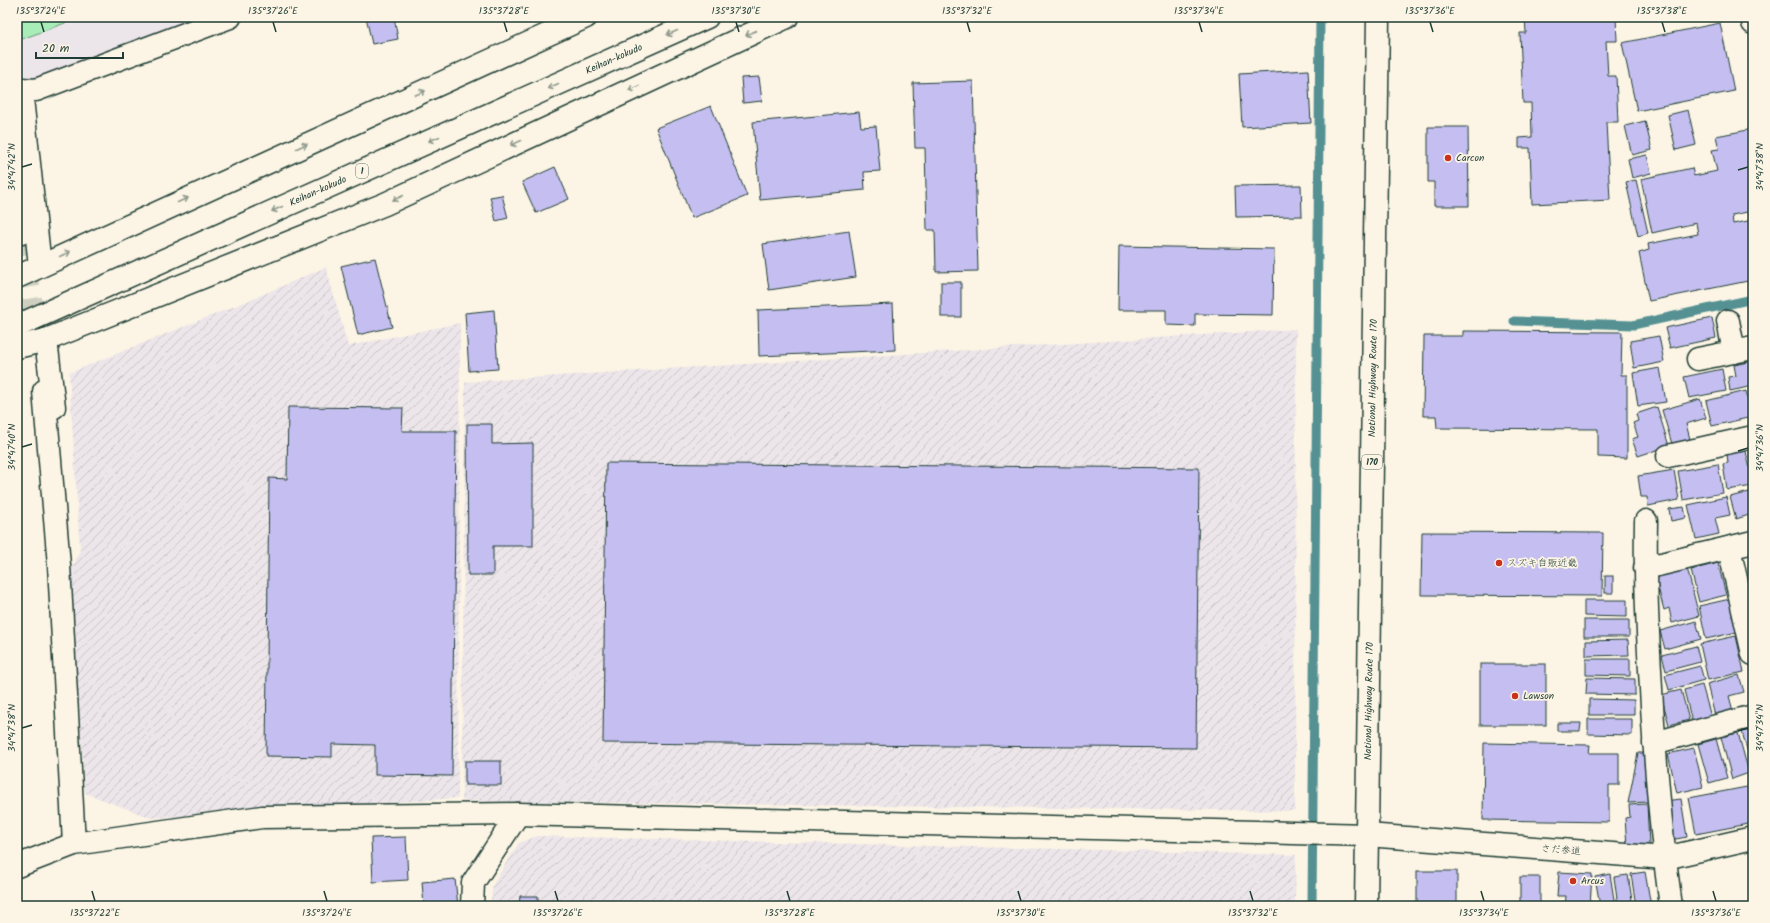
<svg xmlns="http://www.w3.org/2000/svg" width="1770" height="923" font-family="Kalam,'Klee One',sans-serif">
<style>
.built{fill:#ece5e9}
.industrial{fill:url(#industrial-furrows)}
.garden{fill:#a8edb8;stroke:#649576}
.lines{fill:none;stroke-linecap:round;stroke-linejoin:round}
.stream{stroke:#559193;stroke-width:9}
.building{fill:#c5bff1;stroke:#1f3d34}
.minor-tunnel{stroke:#d0d0c2;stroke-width:22;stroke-dasharray:22 11;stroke-linecap:butt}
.minor-casing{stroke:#1f3d34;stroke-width:25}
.highway-casing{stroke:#1f3d34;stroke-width:25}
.minor{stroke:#fcf5e5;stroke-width:22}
.highway{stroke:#fcf5e5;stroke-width:22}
.oneway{stroke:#8e998c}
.ticks{fill:none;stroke:#1f3d34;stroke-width:1.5}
.poi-dot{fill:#c8321e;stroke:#fcf5e5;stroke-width:1.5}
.labels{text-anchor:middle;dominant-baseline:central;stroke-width:3.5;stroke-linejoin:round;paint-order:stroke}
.shield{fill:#fcf5e5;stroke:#617469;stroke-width:1}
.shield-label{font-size:9px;font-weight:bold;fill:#1f3d34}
.street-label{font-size:10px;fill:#1f3d34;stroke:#fcf5e5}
.poi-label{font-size:10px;fill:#1f3d34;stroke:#fcf5e5;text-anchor:start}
.neatline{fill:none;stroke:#1f3d34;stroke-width:1.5}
.ticks-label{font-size:10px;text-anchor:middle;fill:#1f3d34}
</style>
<defs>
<pattern id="industrial-furrows" width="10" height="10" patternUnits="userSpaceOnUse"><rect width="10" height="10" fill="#ece5e9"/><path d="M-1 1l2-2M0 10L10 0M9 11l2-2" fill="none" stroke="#cac5c8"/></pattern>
</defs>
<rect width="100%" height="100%" fill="#fcf5e5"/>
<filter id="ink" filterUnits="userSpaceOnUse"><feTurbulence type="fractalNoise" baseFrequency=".025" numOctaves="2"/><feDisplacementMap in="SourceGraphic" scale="8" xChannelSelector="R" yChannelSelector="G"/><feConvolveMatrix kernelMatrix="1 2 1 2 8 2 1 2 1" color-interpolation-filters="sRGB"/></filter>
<g filter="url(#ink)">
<path class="built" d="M17,17H212L31,82L17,69Z"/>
<g class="industrial">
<path d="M326,267L348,346L460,323L458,798L151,818L85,793L69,576L80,550L69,373L250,300Z"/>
<path d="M1296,329L1295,811L462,801L465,382Z"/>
<path d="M537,836L1296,855L1295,906H490L493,884L519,843Z"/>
</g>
<path class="garden" d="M17,17H81L17,41Z"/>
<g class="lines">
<g class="stream">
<path d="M1514,321L1633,325L1753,299"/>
<path d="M1312,906L1320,17"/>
</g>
</g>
<g class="building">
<path d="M366,17H394L398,39L372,44Z"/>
<path d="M1525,17H1616L1617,41H1606L1608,76H1616L1618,122H1606L1610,200L1532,204L1530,148H1519V138L1532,137L1531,103H1523L1520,33H1526Z"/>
<path d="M1720,23L1734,91L1637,111L1622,43Z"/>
<path d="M1308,70L1311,123L1242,127L1239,74Z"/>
<path d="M759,77L762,101L743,103L741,78Z"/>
<path d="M973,81L978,271L936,272L935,230H927L925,148H915L913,83Z"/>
<path d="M711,106L747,196L692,218L656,128Z"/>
<path d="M1688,110L1696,145L1676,150L1668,115Z"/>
<path d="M859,112L861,127L876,126L880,171L864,172L865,190L760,200L753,122Z"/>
<path d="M1645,121L1652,150L1632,155L1625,126Z"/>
<path d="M1428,127H1468L1469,206H1434V182H1428Z"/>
<path d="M1753,129V211L1732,215L1733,224L1753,220V280L1649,301L1639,253L1649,250L1648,244L1698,234L1696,223L1652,233L1641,179L1692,168L1694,176L1717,171L1712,150L1719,149L1716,136Z"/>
<path d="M1647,155L1651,173L1632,178L1628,159Z"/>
<path d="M555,167L569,199L536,213L522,182Z"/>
<path d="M1636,180L1648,233L1638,236L1626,182Z"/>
<path d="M1301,185L1302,216L1236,217L1235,186Z"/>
<path d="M502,195L508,218L496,221L490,197Z"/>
<path d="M849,231L856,277L769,290L763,244Z"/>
<path d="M1119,246L1274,249L1273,315L1195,314V326L1166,325V310H1118Z"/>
<path d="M375,258L392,327L358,335L341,266Z"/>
<rect x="941" y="282" width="20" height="35"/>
<path d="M893,304L895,350L759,356L758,310Z"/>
<path d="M494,310L498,369L469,371L465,313Z"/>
<path d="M1712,318L1716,338L1670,348L1665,328Z"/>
<path d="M1463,331L1622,332L1621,375H1627V458L1598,457V429L1437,428L1436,416H1423L1424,336H1463Z"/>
<path d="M1659,336L1664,362L1634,368L1630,341Z"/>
<path d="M1753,361V386L1730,391L1728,377L1736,376L1734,365Z"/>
<path d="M1660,368L1666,402L1638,406L1633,373Z"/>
<path d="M1722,369L1726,391L1689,398L1684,377Z"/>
<path d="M1746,391L1752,417L1712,426L1706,401Z"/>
<path d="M1700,399L1706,418L1686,424L1690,439L1672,444L1662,410Z"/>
<path d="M288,407L403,408L402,431H456L452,776L375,775V745L332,744V757L266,756L269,478L287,479Z"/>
<path d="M1657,407L1669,446L1638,456L1632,439L1638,437L1633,423L1638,421L1636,414Z"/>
<path d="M467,424H492V444L533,443V546H493V575H468Z"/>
<path d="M1746,451L1750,469L1753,468V486L1727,490L1723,464L1728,463L1727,454Z"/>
<path d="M606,463L1199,468L1196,748L603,743Z"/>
<path d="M1718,464L1723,493L1683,500L1678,471Z"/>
<path d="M1674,470L1679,500L1648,506L1647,497H1641L1638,476Z"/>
<path d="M1753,491V525H1751L1749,515L1736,519L1730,497Z"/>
<path d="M1726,497L1730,515L1715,518L1719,534L1696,539L1688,505Z"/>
<path d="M1684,507L1686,518L1671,521L1669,509Z"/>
<path d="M1422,532L1603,533L1602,596L1421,595Z"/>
<path d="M1718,563L1726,595L1699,602L1691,570Z"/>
<path d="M1687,568L1699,616L1672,623L1669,608L1664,610L1655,576Z"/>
<rect x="1605" y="576" width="8" height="17"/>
<path d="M1730,599L1737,632L1706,639L1699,606Z"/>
<path d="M1584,600H1627V617L1584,616Z"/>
<rect x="1584" y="620" width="45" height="17"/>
<path d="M1696,621L1701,639L1665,649L1660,631Z"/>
<path d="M1736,636L1744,672L1708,680L1700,644Z"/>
<path d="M1628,640L1629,655L1586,656V641Z"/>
<path d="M1696,646L1700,662L1666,671L1662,655Z"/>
<path d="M1586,659H1630V676L1586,675Z"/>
<rect x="1480" y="664" width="66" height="61"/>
<path d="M1700,666L1704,680L1669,690L1665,675Z"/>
<path d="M1739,675L1744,692L1729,696L1733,711L1715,716L1707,684Z"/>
<path d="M1587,678L1635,679V695L1586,694Z"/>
<path d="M1702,685L1711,717L1692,722L1684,690Z"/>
<path d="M1681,690L1689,720L1669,725L1661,695Z"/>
<path d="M1589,699L1634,700V715H1589Z"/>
<path d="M1588,719H1632V735L1588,734Z"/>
<path d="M1557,723H1581L1580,731H1557Z"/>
<path d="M1753,729V767H1752L1742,732Z"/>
<path d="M1738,733L1749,773L1732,779L1721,737Z"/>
<path d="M1716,739L1727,778L1709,783L1698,744Z"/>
<path d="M1484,743L1590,745L1589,753H1619V785H1609V822L1483,820Z"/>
<path d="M1694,748L1703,787L1677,793L1668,754Z"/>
<path d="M1638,753H1646L1648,802L1628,803Z"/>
<rect x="465" y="761" width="36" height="24"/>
<path d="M1752,786L1753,823L1696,834L1689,798Z"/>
<path d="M1681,799L1687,837L1670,840L1664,801Z"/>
<path d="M1647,804L1649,845L1627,846L1625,818L1630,817L1629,805Z"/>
<path d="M406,837L408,880L373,882L371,838Z"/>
<rect x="1417" y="871" width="40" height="35"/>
<path d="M1559,872L1592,874L1590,906H1565L1566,896H1557Z"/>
<path d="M1645,872L1651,906H1636L1631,874Z"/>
<path d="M1610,874L1615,906H1600L1595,877Z"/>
<path d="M1628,875L1633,906H1618L1614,877Z"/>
<rect x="1520" y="877" width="20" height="29"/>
<path d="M455,879L458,906H424L422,882Z"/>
<path d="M520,896H538V906H519Z"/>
</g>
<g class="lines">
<path class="minor-tunnel" d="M21,233L40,360"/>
<defs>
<g id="minor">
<path d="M1752,17L1753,23"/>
<path d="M17,88L21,89L40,266"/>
<path d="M21,89L36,90L230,17"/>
<path d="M17,201L21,233"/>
<path d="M1728,321L1734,352"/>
<path d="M46,340L54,407"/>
<path d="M1698,359L1753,348"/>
<path d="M44,391L59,565L74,844"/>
<path d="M1668,456L1753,437"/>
<path d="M1646,521C1645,570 1647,620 1650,670C1654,749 1660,828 1671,906"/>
<path d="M1729,548L1753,654"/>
<path d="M1645,568L1753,542"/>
<path d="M1654,743L1753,716"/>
<path d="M17,866L74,844L262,817L518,814L1293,833L1367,835L1665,858L1753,838"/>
<path d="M472,906L473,883L518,814"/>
</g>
<g id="highway">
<path d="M17,277L586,17"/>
<path d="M17,326L707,17"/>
<path d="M17,347L46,340L385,204L787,17"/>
<path d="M1366,906L1378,17"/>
</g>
</defs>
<use href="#minor" class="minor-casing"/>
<use href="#highway" class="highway-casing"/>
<use href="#minor" class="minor"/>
<use href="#highway" class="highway"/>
</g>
<defs><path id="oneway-shaft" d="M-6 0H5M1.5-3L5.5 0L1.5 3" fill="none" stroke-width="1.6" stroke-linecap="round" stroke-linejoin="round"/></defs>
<g class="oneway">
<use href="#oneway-shaft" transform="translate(672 33) rotate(156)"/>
<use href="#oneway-shaft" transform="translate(751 33) rotate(155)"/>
<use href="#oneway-shaft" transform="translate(553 86) rotate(156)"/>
<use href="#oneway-shaft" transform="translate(634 88) rotate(155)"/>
<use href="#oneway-shaft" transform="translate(420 93) rotate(-24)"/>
<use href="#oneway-shaft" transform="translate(434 139) rotate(156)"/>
<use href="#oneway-shaft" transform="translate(516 143) rotate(155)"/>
<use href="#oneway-shaft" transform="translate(302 146) rotate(-24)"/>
<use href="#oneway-shaft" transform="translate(398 198) rotate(155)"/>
<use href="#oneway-shaft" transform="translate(183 200) rotate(-24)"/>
<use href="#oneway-shaft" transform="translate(277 209) rotate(156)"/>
<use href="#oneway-shaft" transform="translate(65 254) rotate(-24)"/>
</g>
</g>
<path class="ticks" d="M41,22L44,32M273,22L276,32M504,22L507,32M736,22L739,32M967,22L970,32M1199,22L1202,32M1430,22L1433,32M1662,22L1665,32M22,167L32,164M1738,170L1748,167M22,447L32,444M1738,451L1748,448M22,728L32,725M1738,731L1748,728M92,891L95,901M324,891L327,901M555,891L558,901M787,891L790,901M1018,891L1021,901M1250,891L1253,901M1481,891L1484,901M1713,891L1716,901"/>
<g class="poi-dot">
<circle cx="1448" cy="158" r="4"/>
<circle cx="1499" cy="563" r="4"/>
<circle cx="1515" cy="696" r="4"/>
<circle cx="1573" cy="881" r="4"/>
</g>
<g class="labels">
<g class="shield">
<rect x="356" y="164" width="12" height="14" rx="3"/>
<rect x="1362" y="455" width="20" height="14" rx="3"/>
</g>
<g class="shield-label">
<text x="362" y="171">1</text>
<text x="1372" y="462">170</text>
</g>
<g class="street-label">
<text transform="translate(614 59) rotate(-24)">Keihan-kokudo</text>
<text transform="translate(318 191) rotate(-24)">Keihan-kokudo</text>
<text transform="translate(1373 378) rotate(-89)">National Highway Route 170</text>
<text transform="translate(1369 701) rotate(-89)">National Highway Route 170</text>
<text transform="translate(1561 850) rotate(4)">さだ参道</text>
</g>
<g class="poi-label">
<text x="1456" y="158">Carcon</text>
<text x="1507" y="563">スズキ自販近畿</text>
<text x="1523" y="696">Lawson</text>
<text x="1581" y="881">Arcus</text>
</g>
</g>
<rect width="1770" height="923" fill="none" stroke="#fcf5e5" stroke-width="44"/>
<path d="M36 52v6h87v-6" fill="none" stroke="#1f3d34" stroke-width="2"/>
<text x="42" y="52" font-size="12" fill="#1f3d34" stroke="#fcf5e5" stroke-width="3" paint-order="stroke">20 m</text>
<rect x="22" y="22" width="1726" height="879" class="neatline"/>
<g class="ticks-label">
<text x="41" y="14">135°37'24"E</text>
<text x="273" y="14">135°37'26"E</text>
<text x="504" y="14">135°37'28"E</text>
<text x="736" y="14">135°37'30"E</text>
<text x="967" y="14">135°37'32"E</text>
<text x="1199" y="14">135°37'34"E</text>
<text x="1430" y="14">135°37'36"E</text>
<text x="1662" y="14">135°37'38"E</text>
<text transform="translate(11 167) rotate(-90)" y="4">34°47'42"N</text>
<text transform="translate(1759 167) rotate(-90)" y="4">34°47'38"N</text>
<text transform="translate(11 447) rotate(-90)" y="4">34°47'40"N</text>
<text transform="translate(1759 448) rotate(-90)" y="4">34°47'36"N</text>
<text transform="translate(11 728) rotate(-90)" y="4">34°47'38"N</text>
<text transform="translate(1759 728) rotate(-90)" y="4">34°47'34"N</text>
<text x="95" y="916">135°37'22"E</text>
<text x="327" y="916">135°37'24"E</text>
<text x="558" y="916">135°37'26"E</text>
<text x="790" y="916">135°37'28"E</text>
<text x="1021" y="916">135°37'30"E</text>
<text x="1253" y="916">135°37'32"E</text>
<text x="1484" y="916">135°37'34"E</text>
<text x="1716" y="916">135°37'36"E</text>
</g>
</svg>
